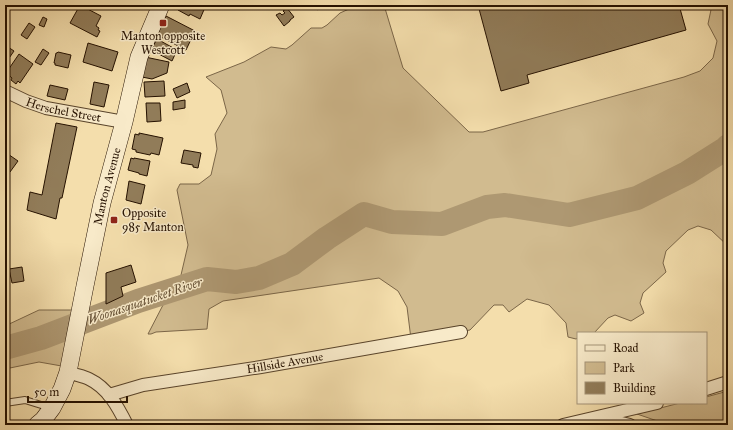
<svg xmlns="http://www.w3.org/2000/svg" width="733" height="430" font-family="'IM FELL Great Primer',serif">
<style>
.green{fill:#d1bb8f;stroke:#7b6648}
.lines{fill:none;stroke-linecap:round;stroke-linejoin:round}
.river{stroke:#ae9872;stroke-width:24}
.building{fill:#917c59;stroke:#251100}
.service-casing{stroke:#59442b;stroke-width:8}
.minor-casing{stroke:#59442b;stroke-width:14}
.secondary-casing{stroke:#251100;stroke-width:18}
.service{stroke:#f8eac9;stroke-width:6}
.minor{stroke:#f8eac9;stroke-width:12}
.secondary{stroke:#f8eac9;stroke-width:17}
.poi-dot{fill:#8f2418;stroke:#f8eac9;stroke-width:1.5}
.labels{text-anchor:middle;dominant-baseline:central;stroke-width:3;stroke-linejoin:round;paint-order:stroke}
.poi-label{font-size:12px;fill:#251100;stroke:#f8eac9}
.street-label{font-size:12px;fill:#251100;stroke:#f8eac9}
.water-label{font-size:13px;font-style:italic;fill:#634e33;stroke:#f8eac9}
</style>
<rect width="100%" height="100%" fill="#f4deac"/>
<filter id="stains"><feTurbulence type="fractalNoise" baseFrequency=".005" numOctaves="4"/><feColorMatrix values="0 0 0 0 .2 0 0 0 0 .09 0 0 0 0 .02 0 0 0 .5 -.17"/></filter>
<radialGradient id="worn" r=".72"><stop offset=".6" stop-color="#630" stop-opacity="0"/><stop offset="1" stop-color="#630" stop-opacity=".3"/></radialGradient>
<g class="green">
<path d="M358,5H384L403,68L469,132H483L684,77L700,71L713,58L717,41L708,24L712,5H728V246L711,230L698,226L688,230L666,251L663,263L666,272L643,293L640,303L644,313L631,321L615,315L608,318L594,333H578V338L576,339L568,337L566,323L549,305L527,299L509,312L503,305H494L470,330L418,339H411L407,307L398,291L379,278L223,301L209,309L207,329L156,332L151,334H148L163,305L181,275L188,245L177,190L180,184H199L211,175L217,149L215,134L227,113L221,90L206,77L244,62L271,47L286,49L292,45L311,28H322L327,25L340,13Z"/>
<path d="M39,310H80L73,368L39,362L5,369V326Z"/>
<path d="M728,391V425H669L637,414L680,403H706V397Z"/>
</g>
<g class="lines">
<path class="river" d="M5,348L41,338L138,301L207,279L236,282L259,278L292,264L327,238L364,214L392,222L442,224L487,207L505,205L569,215L637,198L687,173L725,149L728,146"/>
</g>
<g class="building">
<path d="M80,5L101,16L96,26L99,28L98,30L100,31L97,37L70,23Z"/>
<path d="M172,5H206L200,19L190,14L189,16L178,10L179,8Z"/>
<path d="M313,5H323L317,10Z"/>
<path d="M478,5H679L686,30L527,75L529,83L501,91Z"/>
<path d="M287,8L294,17L290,20V21L284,26L276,15L280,13L282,15L285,13L283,11Z"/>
<path d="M166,16L195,31L186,50L157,35Z"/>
<path d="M43,17L47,19L44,27L39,25Z"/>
<path d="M29,23L35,27L27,39L21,35Z"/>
<path d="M157,39L177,50L172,61L151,50Z"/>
<path d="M88,43L118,52L112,71L83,62Z"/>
<path d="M5,45L14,51L5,64Z"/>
<path d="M43,49L49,53L41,65L35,62Z"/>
<path d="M58,52L71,55L68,68L55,65V63H54L56,53H57Z"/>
<path d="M19,54L33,64L20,83L18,81L16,84L11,80L12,78L6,73Z"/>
<path d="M145,57L169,62L167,73L152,79L142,77Z"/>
<path d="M164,81L165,96L145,97L144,82Z"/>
<path d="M94,82L109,85L104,107L90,104Z"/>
<path d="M187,83L190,92L177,98L173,89Z"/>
<path d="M50,85L68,89L65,100L47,96Z"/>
<path d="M185,100V108L173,110V102Z"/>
<path d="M146,103H160L161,121L147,122Z"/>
<path d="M56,123L77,127L62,198H60L56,219L27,210L30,192L42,195Z"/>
<path d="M139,133L163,138L159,155L151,153L150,155L136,152V150L132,149L135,134L139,135Z"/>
<path d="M184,150L201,153L198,168L193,167V165L181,163Z"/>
<path d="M5,152L18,161L10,172L5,169Z"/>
<path d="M131,158L134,159V158L150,161L147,176L139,174V173L128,170Z"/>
<path d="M129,181L145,185L141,204L126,200Z"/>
<path d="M131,265L136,282L121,287L123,296L106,304V273Z"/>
<path d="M22,267L24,281L12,283L9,269Z"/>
</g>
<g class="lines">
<defs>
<g id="service">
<path d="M5,403L25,400L51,408"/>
<path d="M5,419L8,425"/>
</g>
<g id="minor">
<path id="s1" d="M5,91L26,101L46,108L124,122"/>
<path d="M68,372C75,375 83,376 89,379C108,388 118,407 127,425"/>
<path d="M706,389L728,382"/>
<path id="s2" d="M109,395L143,385L261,367L461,332"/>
<path d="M601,418L630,425"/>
<path d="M563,425L657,403"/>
</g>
<g id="secondary">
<path id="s3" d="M37,425L43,420L52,408L62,389L68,372L85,286L102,203L124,122L139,57L161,5"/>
</g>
</defs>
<use href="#service" class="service-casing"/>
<use href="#minor" class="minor-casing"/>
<use href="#secondary" class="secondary-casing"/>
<use href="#service" class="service"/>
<use href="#minor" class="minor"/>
<use href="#secondary" class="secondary"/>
</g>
<g class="poi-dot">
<rect x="159" y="19" width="8" height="8" rx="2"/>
<rect x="110" y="216" width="8" height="8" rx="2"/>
</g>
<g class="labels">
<g class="poi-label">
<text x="163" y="36">Manton opposite<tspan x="163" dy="14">Westcott</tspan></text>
<text x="122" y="213" text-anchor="start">Opposite<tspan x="122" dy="14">985 Manton</tspan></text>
</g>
<g class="street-label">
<text stroke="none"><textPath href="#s1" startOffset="62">Herschel Street</textPath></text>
<text stroke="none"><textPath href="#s3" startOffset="252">Manton Avenue</textPath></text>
<text stroke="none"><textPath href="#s2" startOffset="179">Hillside Avenue</textPath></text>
</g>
<g class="water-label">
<text transform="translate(145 301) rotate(-19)">Woonasquatucket River</text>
</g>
</g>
<rect width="733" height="430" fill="none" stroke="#f4deac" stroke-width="20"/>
<rect x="6" y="6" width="721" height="418" fill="none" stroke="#251100" stroke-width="2"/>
<rect x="10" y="10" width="713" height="410" fill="none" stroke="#251100"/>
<rect x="577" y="332" width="130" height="72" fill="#f8eac9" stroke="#a49379"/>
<rect x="585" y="345" width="20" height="6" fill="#f8eac9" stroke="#a49379"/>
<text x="613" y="352" font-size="12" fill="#251100">Road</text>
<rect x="585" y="362" width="20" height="12" fill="#d1bb8f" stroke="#a49379"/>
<text x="613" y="372" font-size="12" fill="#251100">Park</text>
<rect x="585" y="382" width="20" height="12" fill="#917c59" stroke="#a49379"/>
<text x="613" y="392" font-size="12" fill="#251100">Building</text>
<path d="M28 396v6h99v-6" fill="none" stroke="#251100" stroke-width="2"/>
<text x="34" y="396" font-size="12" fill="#251100" stroke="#f8eac9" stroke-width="3" paint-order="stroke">50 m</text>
<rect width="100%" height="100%" filter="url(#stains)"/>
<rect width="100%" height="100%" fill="url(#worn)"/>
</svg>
